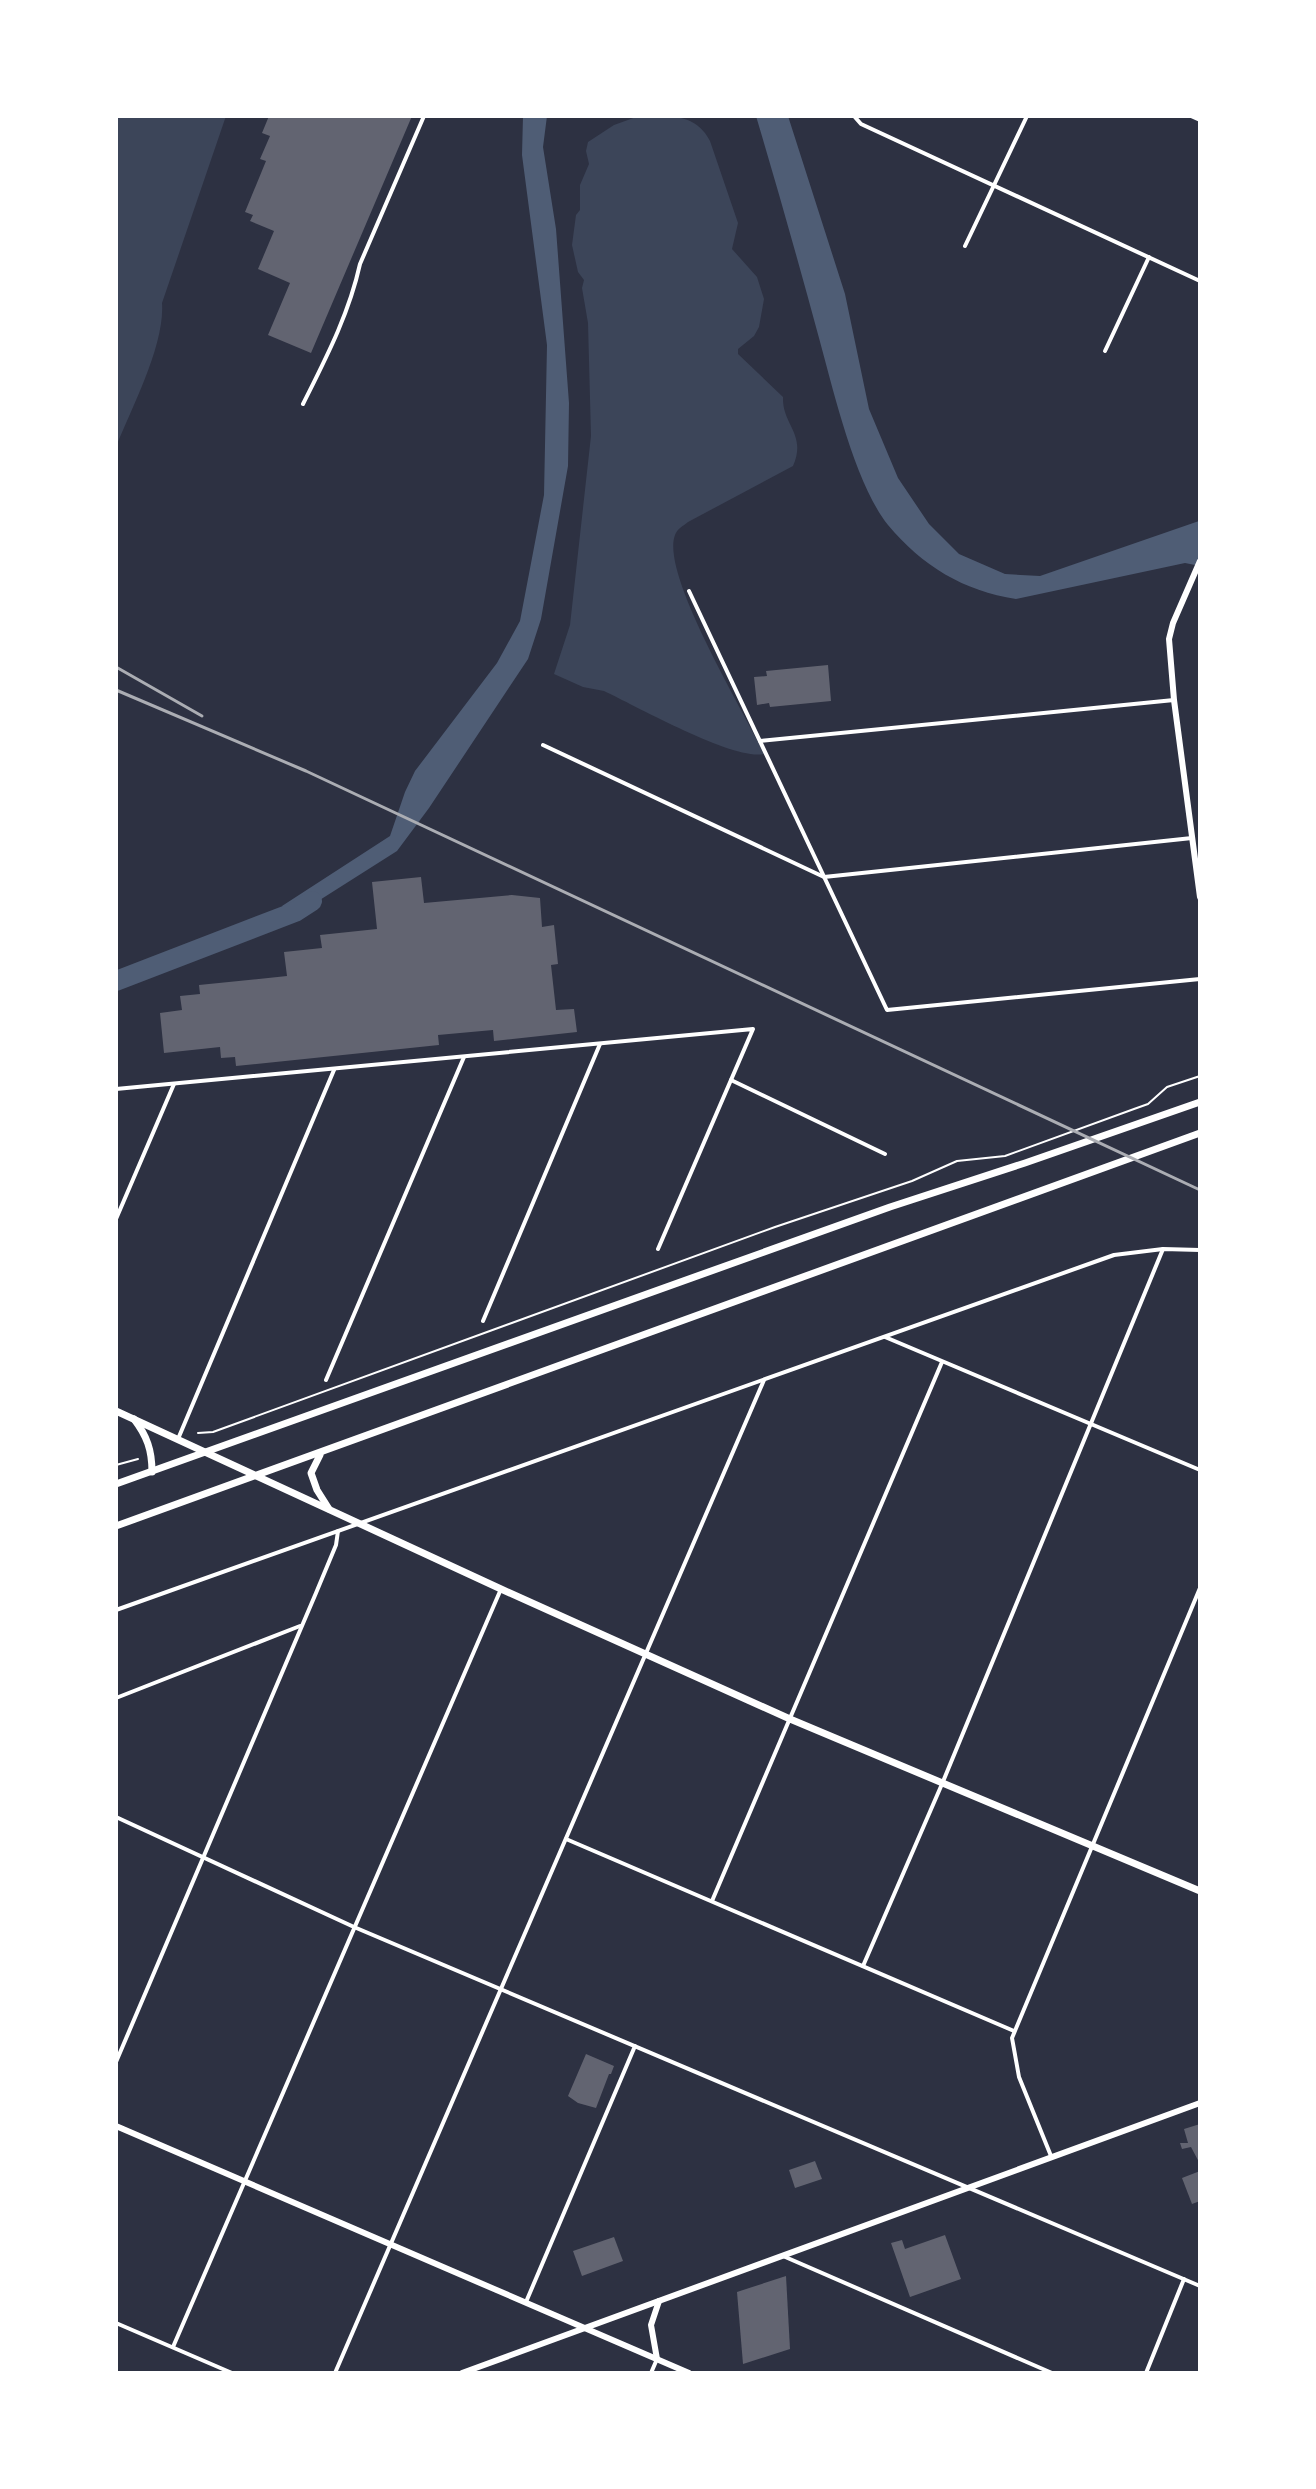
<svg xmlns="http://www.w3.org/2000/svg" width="1316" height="2489" font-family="Bitter,serif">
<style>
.green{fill:#3c4559}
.water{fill:#4f5d75}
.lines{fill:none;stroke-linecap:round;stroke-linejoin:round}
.river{stroke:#4f5d75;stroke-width:20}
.building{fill:#626471}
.path{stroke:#fff;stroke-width:2}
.minor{stroke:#fff;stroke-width:4}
.tertiary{stroke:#fff;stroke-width:6}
.primary{stroke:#fff;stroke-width:7}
.trunk{stroke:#fff;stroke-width:7}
.rail{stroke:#abadb3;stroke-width:3}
</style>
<rect width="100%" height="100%" fill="#2d3142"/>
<g class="green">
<path d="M116,116H226L162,303C165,345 132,407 116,447Z"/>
<path d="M639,116C667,116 695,112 710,141L738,223L732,249L757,277L764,299L759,327L754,336L738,349V354L783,397C782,425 807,434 793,466L688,522C683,526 677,529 675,535C660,574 745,713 764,754C734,761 636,706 604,691L583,687L554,674L570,625L591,436L588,323L582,288L584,280L578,272L572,245L576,215L580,210V185L589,164L586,151L588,142L614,125Z"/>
</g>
<g class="water">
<path d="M523,116H547L543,147L556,229L569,403L568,466L541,619L528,659L429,808L397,851L293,917L282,906L390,836L405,792L415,771L497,663L520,621L544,495L547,345L522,155Z"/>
<path d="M756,116H788L845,294L869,409L898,478L929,524L959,554L1005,574L1040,576L1199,521L1200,566L1185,563L1016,599C964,591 922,566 888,525C855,484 833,389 819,338C799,264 778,190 756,116Z"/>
</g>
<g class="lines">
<path class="river" d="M116,981L295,912L312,901"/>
</g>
<g class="building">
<path d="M269,116H412L311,353L268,335L290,283L258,269L274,231L250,221L253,215L245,212L266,161L260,159L270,136L262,133Z"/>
<path d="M828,665L831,701L770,707L769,703L757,705L754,677L767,676L766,671Z"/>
<path d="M421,877L424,903L512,895L540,898L542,927L554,925L558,964L551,965L556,1010L574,1009L577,1032L494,1041L493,1030L438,1035L439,1045L236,1066L235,1057L221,1058L220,1047L164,1053L160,1013L182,1010L180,996L200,994L199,985L287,976L284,952L322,948L320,935L377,929L372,882Z"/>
<path d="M586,2054L614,2066L611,2074H609L596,2108L578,2103L568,2096Z"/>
<path d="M1200,2124V2164L1191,2147L1182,2149L1180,2143H1188L1184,2129Z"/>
<path d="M815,2161L822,2179L795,2188L789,2170Z"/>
<path d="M1200,2171V2201L1192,2204L1182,2178Z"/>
<path d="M945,2235L961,2279L910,2297L891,2243L902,2240L905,2249Z"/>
<path d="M614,2237L623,2261L582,2276L573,2251Z"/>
<path d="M786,2276L790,2349L743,2364L737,2292Z"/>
</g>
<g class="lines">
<g class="path">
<path d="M198,1433L213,1432L775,1227L912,1181L957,1161L1005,1156L1134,1109L1148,1104L1167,1087L1200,1076"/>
<path d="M116,1465L138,1459"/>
</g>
<g class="minor">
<path d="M854,116L861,124L1200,281"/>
<path d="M1191,116L1200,120"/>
<path d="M965,246L1027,116"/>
<path d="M1105,351L1149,257"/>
<path d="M303,404C326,358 349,314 360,264L424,116"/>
<path d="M689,591L887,1010L1200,979"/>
<path d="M760,741L1174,700"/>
<path d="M543,745L824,877L1192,838"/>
<path d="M731,1080L885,1154"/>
<path d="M116,1089L753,1029L658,1249"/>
<path d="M116,1219L174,1084"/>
<path d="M483,1321L600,1044"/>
<path d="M885,1337L1200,1470"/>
<path d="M326,1380L464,1057"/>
<path d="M178,1439L334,1070"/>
<path d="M116,1610L1114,1255L1163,1249L1200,1250"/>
<path d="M116,1698L300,1626"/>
<path d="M116,1817L354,1927L1200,2286"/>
<path d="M566,1839L1014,2031"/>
<path d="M712,1901L942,1362"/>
<path d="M863,1966L942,1784L1163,1249"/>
<path d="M116,2062L316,1593L336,1545L338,1531"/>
<path d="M1051,2156L1019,2077L1012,2038L1200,1588"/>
<path d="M783,2256L1052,2373"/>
<path d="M526,2302L635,2046"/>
<path d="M116,2323L232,2373"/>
<path d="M173,2347L501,1589"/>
<path d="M335,2373L764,1380"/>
<path d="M651,2373L657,2359"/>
<path d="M1146,2373L1184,2279"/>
</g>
<g class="tertiary">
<path d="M1200,561L1173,623L1169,639L1174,700L1200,897"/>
<path d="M116,2126L689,2373"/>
<path d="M657,2359L651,2325L659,2301"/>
<path d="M462,2373L1200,2103"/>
</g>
<path class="primary" d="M116,1411L501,1589L790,1719L1200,1891"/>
<g class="trunk">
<path d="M134,1419C147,1436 152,1450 152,1472"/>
<path d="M320,1455L311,1473L317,1490L329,1509"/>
<path d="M116,1484L890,1207L1025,1163L1200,1102"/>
<path d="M116,1526L1200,1133"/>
</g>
<g class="rail">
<path d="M116,667L202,716"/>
<path d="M116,690L306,771L1200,1190"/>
</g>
</g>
<rect width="1316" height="2489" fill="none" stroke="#ffffff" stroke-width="236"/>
</svg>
